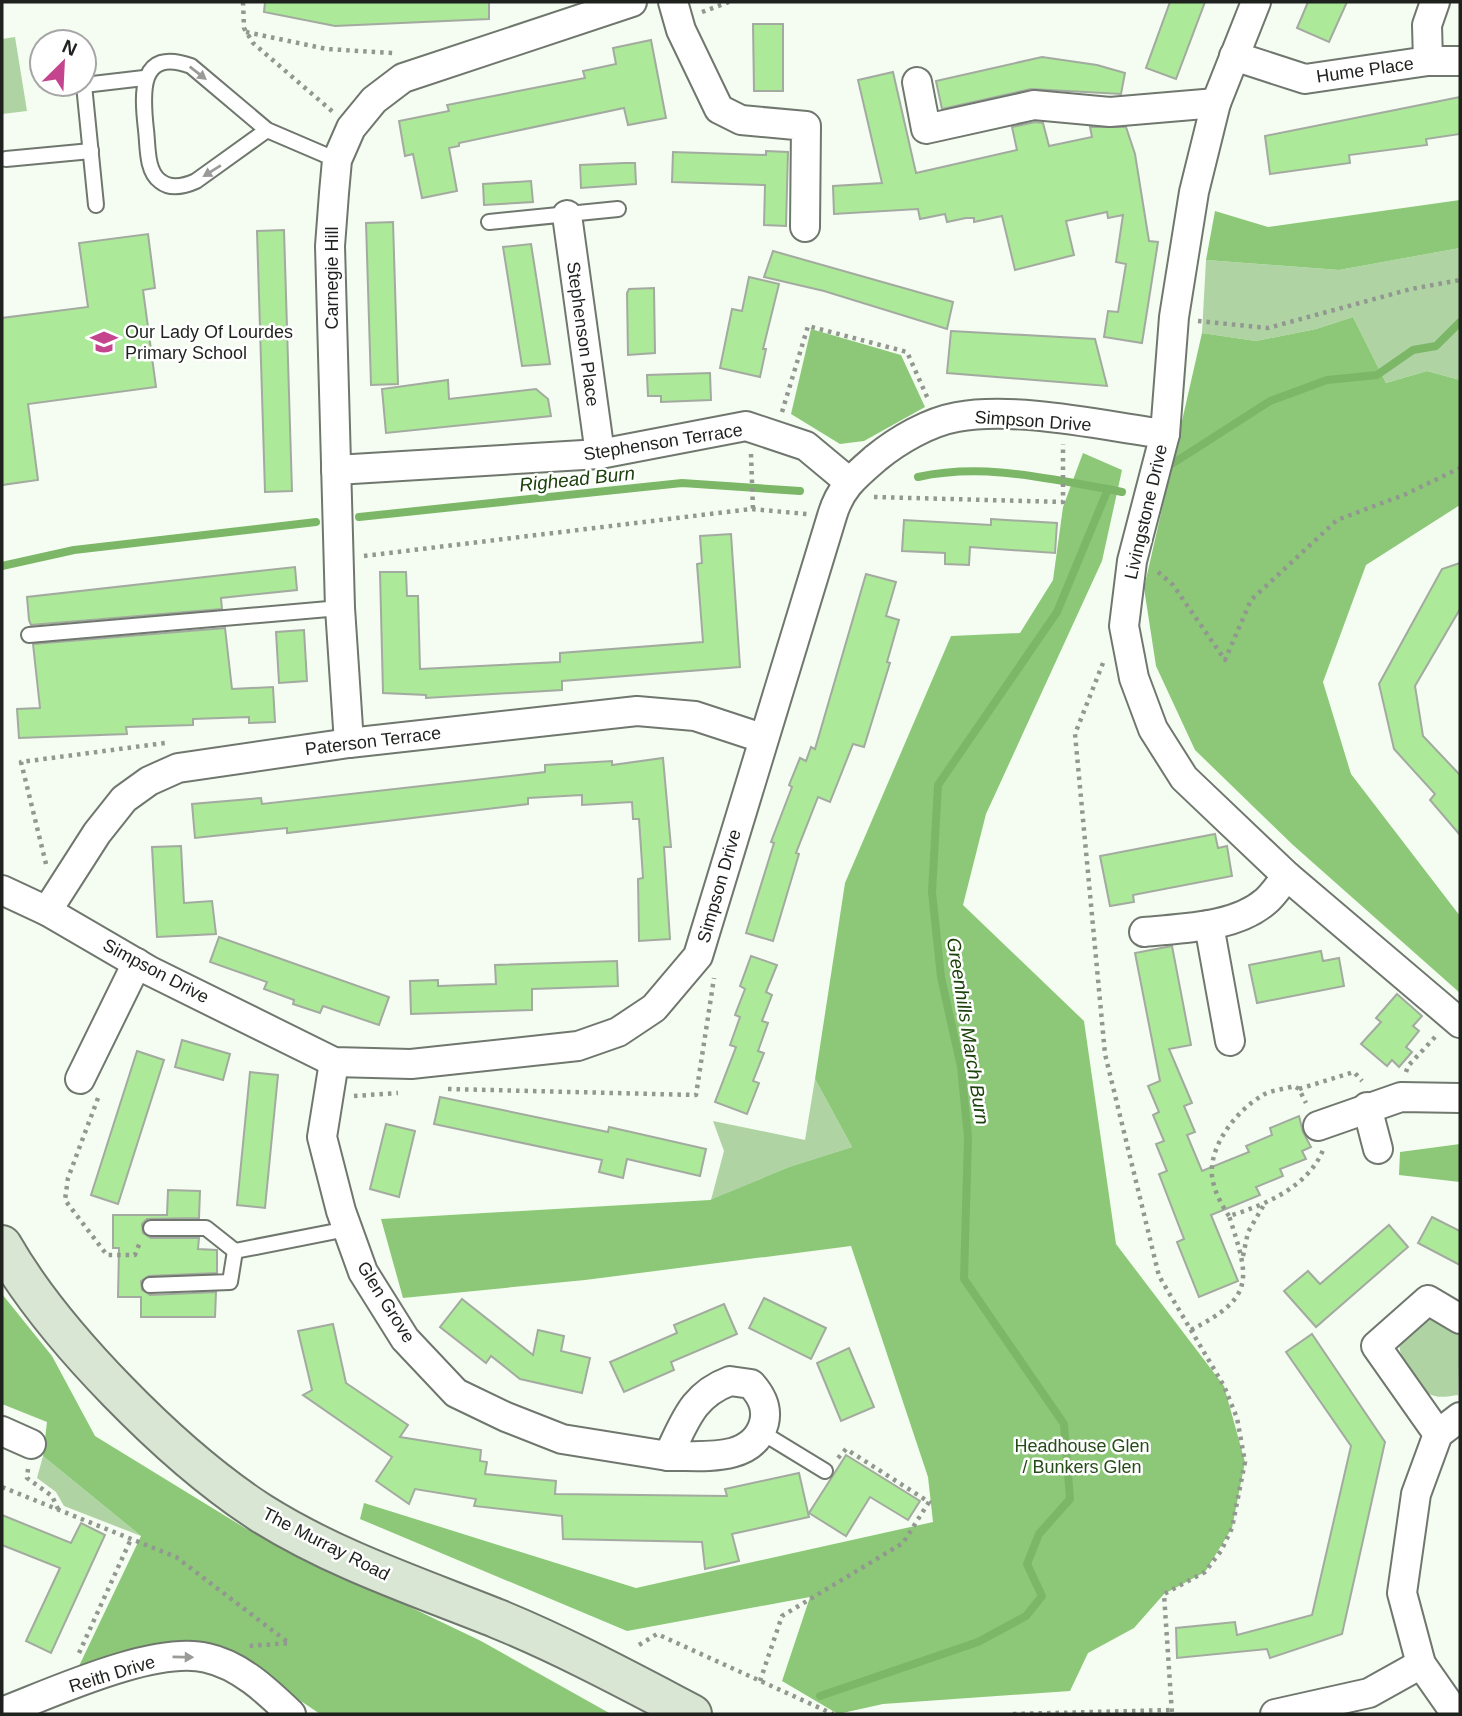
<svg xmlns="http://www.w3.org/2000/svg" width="1462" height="1716" font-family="Helvetica,sans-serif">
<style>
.green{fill:#afd3a3}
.forest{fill:#8cc878}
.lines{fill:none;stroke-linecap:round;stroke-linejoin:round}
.stream{stroke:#7cb768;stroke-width:8}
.building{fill:#ace998;stroke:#a3aaa0;stroke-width:2}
.lane-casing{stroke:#70776e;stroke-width:18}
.street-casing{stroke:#70776e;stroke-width:32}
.secondary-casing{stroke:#70776e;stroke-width:42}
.path{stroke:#929790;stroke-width:4.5;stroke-dasharray:3.5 5;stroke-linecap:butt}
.lane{stroke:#fff;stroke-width:14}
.street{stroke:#fff;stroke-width:28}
.secondary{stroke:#d8e6d3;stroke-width:38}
.oneway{fill:#9a9b99}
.labels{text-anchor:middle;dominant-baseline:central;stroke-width:5;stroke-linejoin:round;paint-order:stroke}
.street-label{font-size:18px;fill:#1e211d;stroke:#fff}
.poi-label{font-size:18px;fill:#1e211d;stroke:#fff;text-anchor:start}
.park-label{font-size:18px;fill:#254c16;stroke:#fff}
.water-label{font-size:19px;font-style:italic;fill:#1b420a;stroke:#fff}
</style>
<rect width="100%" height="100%" fill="#f5fdf2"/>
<g class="green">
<path d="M15,37L27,111L2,114V39Z"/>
<path d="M1460,248V380L1427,371L1386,383L1353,317L1316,329L1256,341L1202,333L1206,260L1339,270Z"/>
<path d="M815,1079L852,1147L789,1167L711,1200L724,1151L713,1121L805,1140Z"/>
<path d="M1434,1318L1460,1331L1458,1395C1451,1396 1441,1398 1435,1396C1416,1392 1399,1359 1399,1342L1423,1320Z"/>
<path d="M43,1456L141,1536L64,1506L56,1492L37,1478Z"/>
</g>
<g class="forest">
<path d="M1460,200V248L1339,270L1206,260L1215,211L1268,227Z"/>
<path d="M1353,317L1386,383L1427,371L1460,380V505L1366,565L1323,682L1351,774L1460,916V993L1293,845L1195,750L1156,666L1144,588L1202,333L1256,341L1316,329Z"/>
<path d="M811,329L901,355L925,407L864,441L840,444L791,414Z"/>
<path d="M1083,453L1122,470L1102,561L986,814L963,905L1084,1021L1116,1244L1224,1386L1245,1462L1232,1528L1205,1572L1164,1594L1134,1628L1088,1653L1070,1691L883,1704L838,1714L782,1681L810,1597L627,1631L360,1519L364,1503L636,1588L933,1522L928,1477L851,1246L585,1280L403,1298L381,1219L710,1200L789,1167L852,1147L815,1079L845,883L951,636L1020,633L1053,580L1063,507Z"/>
<path d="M1460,1144V1182L1399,1175L1400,1152Z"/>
<path d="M2,1294L52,1356L95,1436L245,1528L481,1641L611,1714H320L242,1661L205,1643L79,1666L141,1536L43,1456L47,1422L2,1404Z"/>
</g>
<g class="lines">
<g class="stream">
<path d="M1164,469L1270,401L1327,380L1377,375L1413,350L1436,346L1460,322"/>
<path d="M918,477C983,463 1044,478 1108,489"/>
<path d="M359,517L682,483L800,491"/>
<path d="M2,566L74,550L316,522"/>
<path d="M820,1696L978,1642L1026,1616L1042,1596L1027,1564L1039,1534L1070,1499L1064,1424L964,1279L968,1137L961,1067L941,977L932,892L938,785L1057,612L1108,489L1122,492"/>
</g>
</g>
<g class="building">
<path d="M265,2H489V19L335,26L264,12Z"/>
<path d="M1170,2H1205L1176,79L1146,68Z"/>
<path d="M1308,2H1347L1329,42L1297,28Z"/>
<path d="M753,24H783V91H754Z"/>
<path d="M651,40L666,118L628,125L624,108L459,143V146L449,148L457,191L422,198L413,154L405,156L399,121L449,111L447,105L585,78L583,71L616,64L613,48Z"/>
<path d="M1042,57L1097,65L1125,73L1121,94L1031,89L942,109L936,81Z"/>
<path d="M893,72L916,173L1017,150L1012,127L1035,122L1043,123L1049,146L1092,137L1090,127H1126L1135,154L1149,241L1158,242L1142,343L1104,337L1108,311L1118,312L1126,264L1116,262L1123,215L1108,218L1107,212L1066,221L1074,255L1015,270L1002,216L974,222V218H966L947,222L945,214L920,219L918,209L834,214L833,186L882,183L858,80Z"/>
<path d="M1460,97V134L1426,139L1427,145L1349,155L1350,163L1270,174L1265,136Z"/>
<path d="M766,151L788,152L786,226L764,225L765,185L672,182L673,152L766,155Z"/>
<path d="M624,163H635L636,184L581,188L580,165Z"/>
<path d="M531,181L533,202L484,205L483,184Z"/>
<path d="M393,222L398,384L371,385L366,223Z"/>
<path d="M284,230L292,491L265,492L257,231Z"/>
<path d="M148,234L155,288L143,290L156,387L28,404L38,480L2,485V318L88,307L79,243Z"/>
<path d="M531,244L550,364L522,366L503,247Z"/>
<path d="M773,251L953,302L947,329L824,291L764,277Z"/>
<path d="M749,277L779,284L763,349H766L760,377L720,368L732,309L742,311Z"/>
<path d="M654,288L655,353L628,355L627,293L629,289Z"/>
<path d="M951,331L1095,339L1107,386L947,373Z"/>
<path d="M710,373L711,400L661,402V396H648L647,375Z"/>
<path d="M448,380L449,399L536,389L548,399L551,416L386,433L382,389Z"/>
<path d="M991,519L1057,523L1055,553L970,547L969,565L945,564V553L902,551L904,520L991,525Z"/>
<path d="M731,534L740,667L562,681V690L426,698V695L383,693L380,572H406L407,596H418L420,669L560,662V653L703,642L697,564L702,563L700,536Z"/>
<path d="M1460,563V609L1415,686L1423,736L1460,775V835L1430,800L1435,794L1394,749L1379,684L1442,569Z"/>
<path d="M295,567L297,590L221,598L222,609L31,625L29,620L27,597Z"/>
<path d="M866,574L896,582L886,616L899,620L887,662L890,663L864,747L853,744L830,802L818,797L796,853L799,854L773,941L746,933L774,843L771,842L792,787L789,785L800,758L806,761L811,747L815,749Z"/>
<path d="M225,628L232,689L273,687L275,722L249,723V717L193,719V725L126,727L127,734L19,738L17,709L40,708L33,644Z"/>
<path d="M304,630L307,681L279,683L276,632Z"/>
<path d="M663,758L671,847H664L670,939L639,941L638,879L643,878L639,819H633L632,802L582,805V795L528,798V804L287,833V828L195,838L192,804L261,798L262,804L545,772V765L612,761V765Z"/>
<path d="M1215,834L1218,848L1227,846L1232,876L1133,895L1134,902L1110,906L1100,856Z"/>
<path d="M181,846L184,903L212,901L216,934L157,937L152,847Z"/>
<path d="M219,937L389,997L379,1025L323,1006L320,1013L293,1004L294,1000L264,989L267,982L210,962Z"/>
<path d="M1172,946L1191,1045L1169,1049L1192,1103L1184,1106L1195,1132L1187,1135L1202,1171L1249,1152L1246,1146L1272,1135L1270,1128L1299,1116L1303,1132L1311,1147L1302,1151L1306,1159L1280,1169L1283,1176L1256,1187L1260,1195L1211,1215L1238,1281L1199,1297L1177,1242L1184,1239L1159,1174L1167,1171L1156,1144L1164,1141L1153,1115L1159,1112L1148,1086L1160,1081L1135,953Z"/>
<path d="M1321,951L1323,961L1339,958L1344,986L1257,1003L1249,965Z"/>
<path d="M751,956L777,965L766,992L772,995L762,1021L768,1023L758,1051L764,1053L753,1081L759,1083L747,1114L715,1102L736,1047L730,1045L740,1017L735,1015L745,989L740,986Z"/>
<path d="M617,961L618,986L532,989V1010L411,1014L410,981L438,980V986L496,984L495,965Z"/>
<path d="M1397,994L1422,1016L1413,1026L1419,1031L1406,1047L1412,1052L1399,1067L1392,1060L1387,1066L1361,1044L1381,1022L1376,1018Z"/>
<path d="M182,1040L230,1054L223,1080L175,1067Z"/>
<path d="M137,1051L164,1060L118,1204L91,1195Z"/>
<path d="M250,1072L278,1075L265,1208L237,1205Z"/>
<path d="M440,1097L608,1132L609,1127L706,1149L700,1176L627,1159L623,1178L599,1172L602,1160L434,1124Z"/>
<path d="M386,1124L415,1131L399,1197L370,1189Z"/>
<path d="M168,1190L200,1191L199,1218L147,1219L142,1224L143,1233L151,1238H199L198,1249L217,1250V1273L149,1276L141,1281L142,1290L150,1295L216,1292L215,1317H141V1297H118L119,1248H113V1215H167Z"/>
<path d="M1432,1217L1460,1231V1265L1418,1243Z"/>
<path d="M1389,1225L1408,1247L1316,1327L1284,1291L1308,1271L1320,1284Z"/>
<path d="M764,1298L826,1328L811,1359L749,1328Z"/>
<path d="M462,1299L533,1355L538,1330L564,1336L561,1351L590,1358L582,1393L520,1379L491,1356L486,1363L440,1327Z"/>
<path d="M724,1304L737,1334L671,1362L674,1370L624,1392L610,1362L677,1333L674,1325Z"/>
<path d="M333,1324L346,1383L408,1425L400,1437L481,1450L480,1461L487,1462L485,1474L556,1481L555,1494L727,1496L725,1489L799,1473L809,1517L732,1534L739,1561L705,1569L702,1542L563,1539L562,1516L474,1506L476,1499L415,1489L409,1504L376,1481L392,1457L303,1395L312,1390L298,1331Z"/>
<path d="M1312,1334L1385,1442L1342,1634L1270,1658L1267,1649L1177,1658L1176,1628L1235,1622L1237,1635L1312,1615L1351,1446L1286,1352Z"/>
<path d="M849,1348L874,1407L841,1421L817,1363Z"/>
<path d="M846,1455L920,1501L908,1520L870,1497L846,1536L809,1513Z"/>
<path d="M2,1515L71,1543L81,1523L105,1535L51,1653L26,1641L60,1568L2,1545Z"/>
</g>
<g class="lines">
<defs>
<g id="lane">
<path d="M267,130L196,181C185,186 171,190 160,181C146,171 148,145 146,130C142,94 138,47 191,66L267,130L337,160"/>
<path d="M6,159L91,151"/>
<path d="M96,205L84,85L144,78"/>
<path d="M489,222L618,209"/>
<path d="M29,635L340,608"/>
<path d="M151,1228H206L235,1251L347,1229"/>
<path d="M150,1285L230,1282L235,1251"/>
<path d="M761,1432L825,1471"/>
</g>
<g id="street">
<path d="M673,2L681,30L719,109L741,120L806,126L805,227"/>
<path d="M1256,2L1216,103L1194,192L1174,317L1165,434L1132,561L1124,626L1134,678L1153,729L1184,778L1287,876L1460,1023"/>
<path d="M1234,56L1305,79L1428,61H1459"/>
<path d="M1428,61L1427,25L1435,2"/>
<path d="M917,82L926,129L1034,105L1110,112L1216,103"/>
<path d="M567,215L600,454"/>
<path d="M336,470L600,454L746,426L806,446L848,481"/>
<path d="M349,743L340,608L330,246L334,193L337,160L351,128L374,100L403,78L632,2"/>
<path d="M2,890L47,911L150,971L334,1062L411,1064L578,1046L618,1032L654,1008L698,956L832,516C840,488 855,476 876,458C898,440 929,422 957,417C1017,406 1104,426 1165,434"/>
<path d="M47,911L97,833L124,799L149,781L178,768L349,743L637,711L695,716L762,738"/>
<path d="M1209,925L1230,1041"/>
<path d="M1144,932C1183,928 1235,928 1266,901C1274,894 1280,884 1287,876"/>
<path d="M334,1062L322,1137L341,1211L363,1272L405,1339L456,1393L506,1417L562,1439L668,1456"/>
<path d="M80,1079L137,963"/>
<path d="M1367,1107L1378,1149"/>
<path d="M1318,1126L1401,1097L1460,1098"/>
<path d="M730,1381L751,1384C761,1395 768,1407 764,1423C753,1464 700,1455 668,1456C685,1422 692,1395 730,1381Z"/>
<path d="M2,1431L31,1444"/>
<path d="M1438,1434L1376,1346L1428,1300L1460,1319"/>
<path d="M2,1712C52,1693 155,1645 207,1658C240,1665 268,1692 291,1714"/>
<path d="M1275,1714L1369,1693L1421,1664"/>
<path d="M1456,1714L1421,1664L1402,1593L1416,1494L1438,1434L1460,1417"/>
</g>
<path id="secondary" d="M2,1245C54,1336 173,1456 261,1513C334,1559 418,1587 498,1619C564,1646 629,1681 692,1714"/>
</defs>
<use href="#lane" class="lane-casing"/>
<use href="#street" class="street-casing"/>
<use href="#secondary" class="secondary-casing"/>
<g class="path">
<path d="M243,2L244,28L253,43L333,112"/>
<path d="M702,12L729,2"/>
<path d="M246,32L327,49L393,53"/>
<path d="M1198,321L1268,328L1411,289L1460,280"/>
<path d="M782,412L808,326L907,352L928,399"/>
<path d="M751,454L753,510"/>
<path d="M874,497L1063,502V444"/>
<path d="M364,556L751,509L807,514"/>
<path d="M1158,572L1173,585L1225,660L1251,600L1337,520L1406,494L1460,468"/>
<path d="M1103,663L1075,734L1105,1054L1159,1276L1224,1386L1237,1418L1245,1462L1232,1528L1221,1551L1205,1572L1164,1594L1172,1714"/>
<path d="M46,864L21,762L165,743"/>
<path d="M1406,1072L1408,1066L1436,1036"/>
<path d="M448,1089L696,1095L714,978"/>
<path d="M1299,1089L1354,1072L1362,1081"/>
<path d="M354,1096L398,1093"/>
<path d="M98,1098L68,1178L65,1200L107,1255H135L140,1242"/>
<path d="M1229,1216C1221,1204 1214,1191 1212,1176C1209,1145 1237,1110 1263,1095C1271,1090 1285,1089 1294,1086L1299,1089L1306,1103"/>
<path d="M1243,1256L1248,1232L1265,1203"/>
<path d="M1191,1330C1255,1297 1250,1280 1229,1216C1265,1205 1308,1187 1323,1150"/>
<path d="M28,1469L27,1478L52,1496L58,1509"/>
<path d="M2,1487L176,1557L289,1643L248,1646"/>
<path d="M639,1645L657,1634L833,1714"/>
<path d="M79,1653L131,1539"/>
<path d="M760,1681L782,1616L903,1543L929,1502L846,1449L838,1458"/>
<path d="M1013,1714L1172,1710"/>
</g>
<use href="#lane" class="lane"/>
<use href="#street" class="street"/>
<use href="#secondary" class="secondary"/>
</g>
<defs><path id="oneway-solid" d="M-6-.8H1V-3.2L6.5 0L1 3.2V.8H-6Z" transform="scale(1.75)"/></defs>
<g class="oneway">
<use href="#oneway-solid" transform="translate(198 73) rotate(38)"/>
<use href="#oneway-solid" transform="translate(212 171) rotate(148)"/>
<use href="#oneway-solid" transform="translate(183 1657) rotate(1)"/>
</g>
<defs>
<symbol id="school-bare" viewBox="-9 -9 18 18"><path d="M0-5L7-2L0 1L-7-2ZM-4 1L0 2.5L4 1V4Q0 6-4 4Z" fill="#c4448e" stroke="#fff" stroke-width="2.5" paint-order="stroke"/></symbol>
</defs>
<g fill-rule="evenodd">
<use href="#school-bare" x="85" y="323" width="38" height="38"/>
</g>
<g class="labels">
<g class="street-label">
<text transform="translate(1365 70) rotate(-8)">Hume Place</text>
<text transform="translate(332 278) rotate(-90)">Carnegie Hill</text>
<text transform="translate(583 334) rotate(82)">Stephenson Place</text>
<text transform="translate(1033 421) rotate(4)">Simpson Drive</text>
<text transform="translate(663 442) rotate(-9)">Stephenson Terrace</text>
<text transform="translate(1146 512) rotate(-77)">Livingstone Drive</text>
<text transform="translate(373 741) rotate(-7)">Paterson Terrace</text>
<text transform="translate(719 886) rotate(-74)">Simpson Drive</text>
<text transform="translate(156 971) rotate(28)">Simpson Drive</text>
<text transform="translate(386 1302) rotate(58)">Glen Grove</text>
<text transform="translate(326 1544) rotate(27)">The Murray Road</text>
<text transform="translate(112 1674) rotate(-17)">Reith Drive</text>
</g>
<g class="poi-label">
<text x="125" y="332">Our Lady Of Lourdes<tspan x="125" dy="21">Primary School</tspan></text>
</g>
<g class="park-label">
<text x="1082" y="1446">Headhouse Glen<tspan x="1082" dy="21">/ Bunkers Glen</tspan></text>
</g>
<g class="water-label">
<text transform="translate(577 479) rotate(-6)">Righead Burn</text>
<text transform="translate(968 1031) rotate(81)">Greenhills March Burn</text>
</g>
</g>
<rect width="1462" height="1716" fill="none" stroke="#1e211d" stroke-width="7"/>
<g transform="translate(63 63) rotate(24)"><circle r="33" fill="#ffffff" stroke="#a5a6a5" stroke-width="2"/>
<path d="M0-5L12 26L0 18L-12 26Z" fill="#c4448e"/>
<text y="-10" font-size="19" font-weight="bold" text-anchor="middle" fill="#1e211d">N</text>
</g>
</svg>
